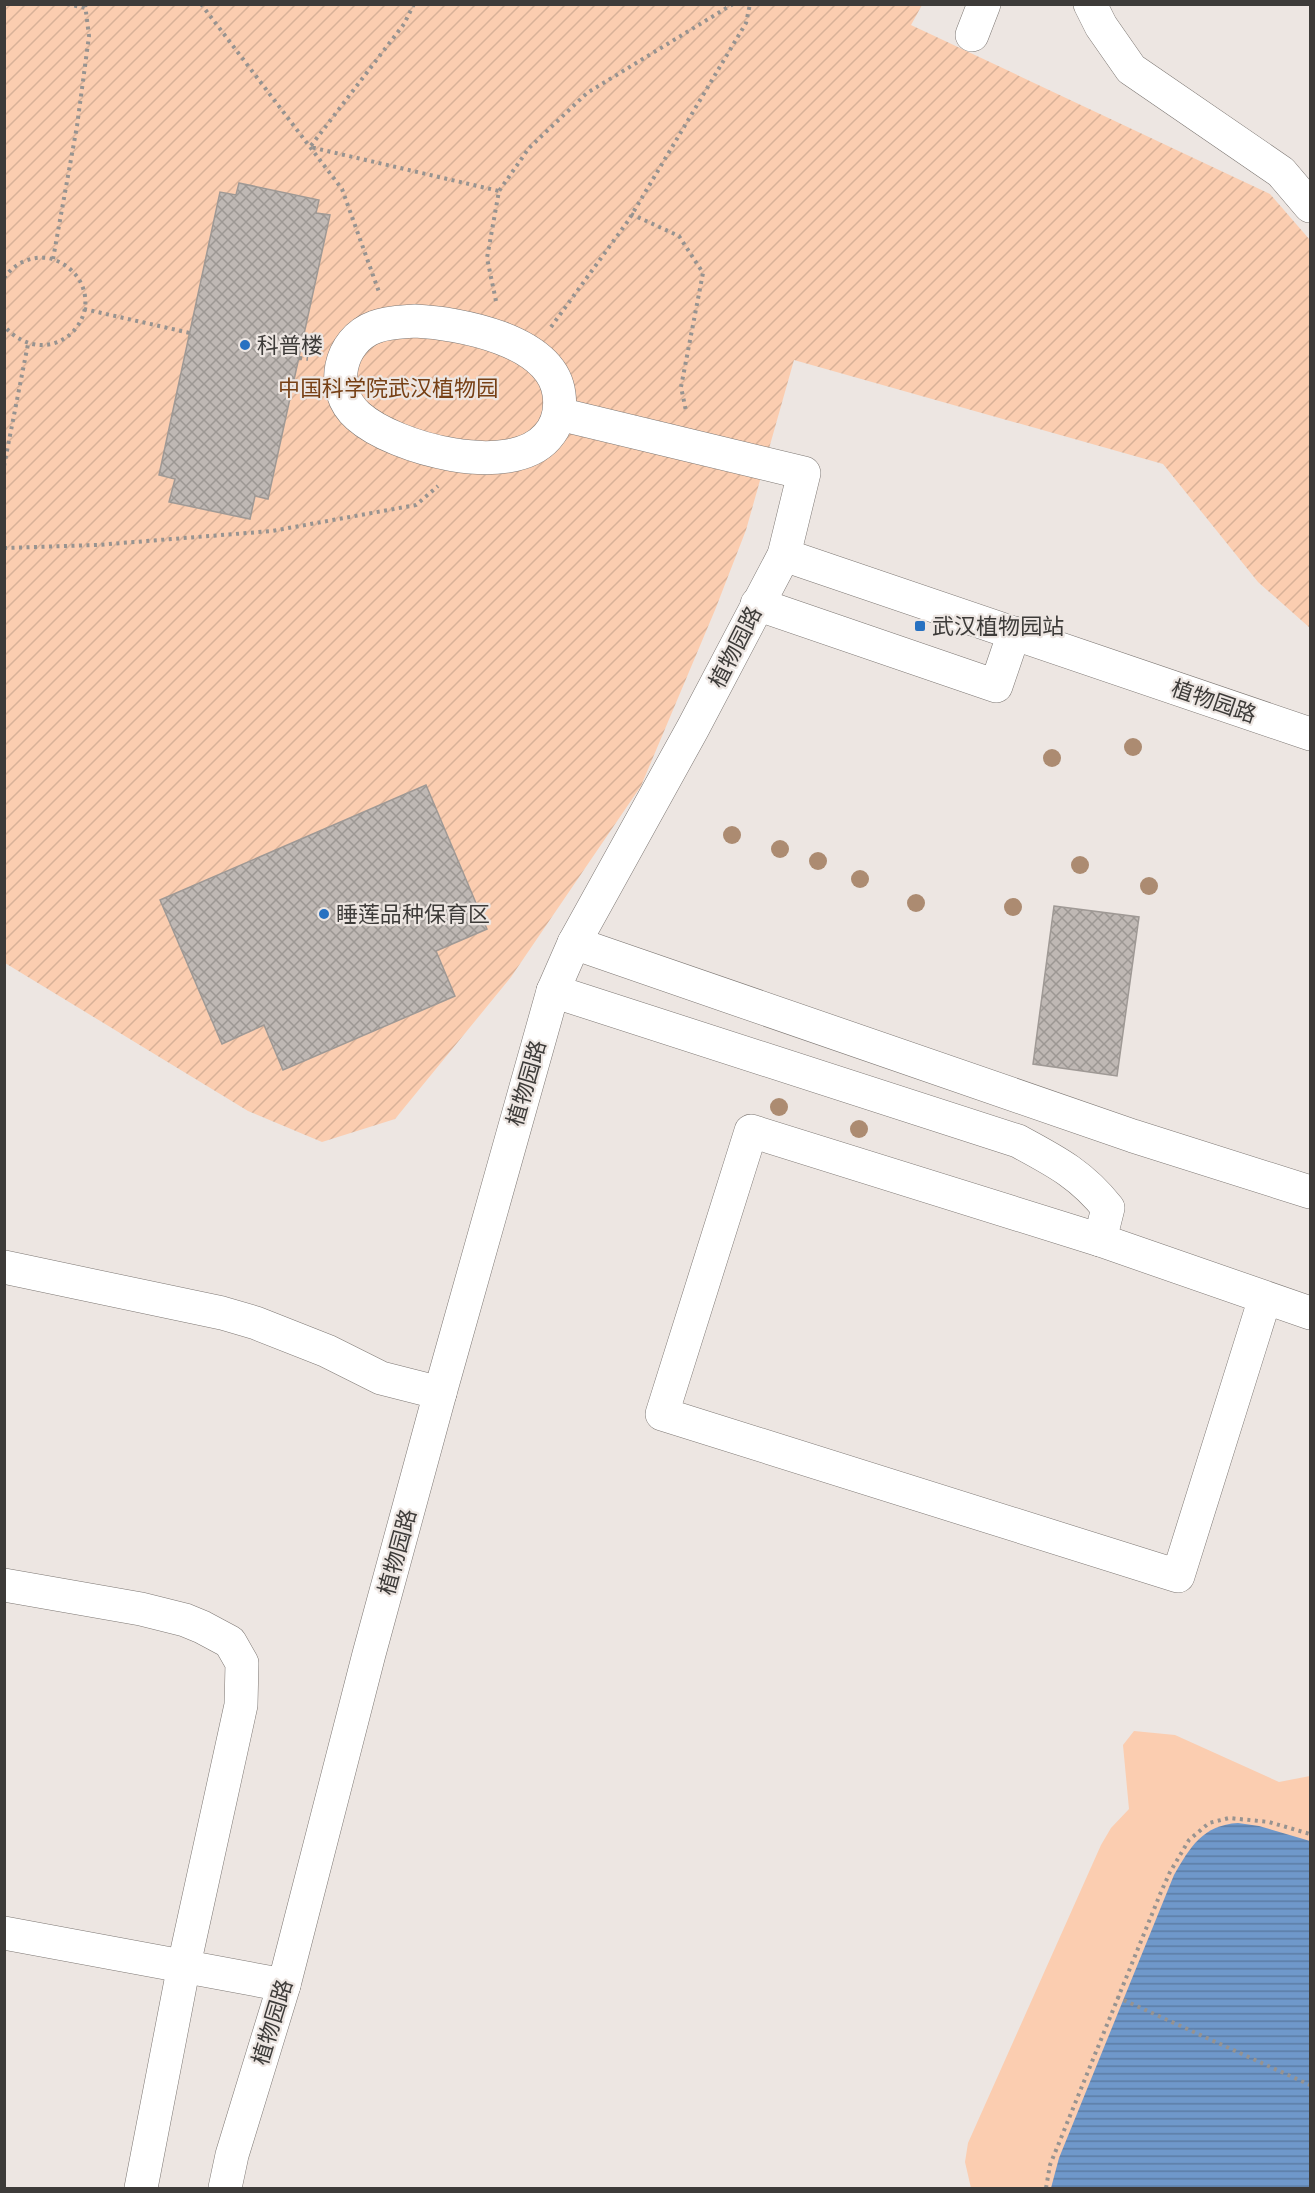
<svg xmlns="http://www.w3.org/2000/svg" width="1315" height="2193" font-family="'Titillium Web','Noto Sans SC',sans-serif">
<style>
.grass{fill:#fbcdb0}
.garden{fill:url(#garden-furrows)}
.water{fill:url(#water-rules)}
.building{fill:url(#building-cross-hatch);stroke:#9f9995;stroke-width:1.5}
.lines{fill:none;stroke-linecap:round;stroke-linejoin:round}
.minor-casing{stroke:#7d7773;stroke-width:34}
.path{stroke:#979390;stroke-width:4;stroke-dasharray:3 4.5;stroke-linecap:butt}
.minor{stroke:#fff;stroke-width:33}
.tree{fill:#ac8b71}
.poi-dot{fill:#2771c1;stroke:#ede6e2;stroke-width:2}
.labels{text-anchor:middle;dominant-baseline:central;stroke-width:4.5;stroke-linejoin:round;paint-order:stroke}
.poi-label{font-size:22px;fill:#3d3b39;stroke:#ede6e2;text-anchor:start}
.park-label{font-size:22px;fill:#774015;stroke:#ede6e2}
.street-label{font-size:22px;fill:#3d3b39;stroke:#ede6e2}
</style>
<defs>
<pattern id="garden-furrows" width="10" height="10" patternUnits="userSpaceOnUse" patternTransform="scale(1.5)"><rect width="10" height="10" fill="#fbcdb0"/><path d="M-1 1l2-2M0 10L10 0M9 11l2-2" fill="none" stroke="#d8b198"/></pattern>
<pattern id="water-rules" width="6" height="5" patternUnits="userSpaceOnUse" patternTransform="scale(1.5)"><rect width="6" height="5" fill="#6f98ca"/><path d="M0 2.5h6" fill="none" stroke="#5c7da5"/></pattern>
<pattern id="building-cross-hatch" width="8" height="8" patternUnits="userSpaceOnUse" patternTransform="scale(1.5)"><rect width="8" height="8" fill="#bfb8b4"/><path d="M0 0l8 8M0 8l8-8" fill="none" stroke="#9c9793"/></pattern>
</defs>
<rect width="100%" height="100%" fill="#ede6e2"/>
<path class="grass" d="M1134,1731L1175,1735L1279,1782L1310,1776V2188H971L965,2162L968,2143L1101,1845L1111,1828L1129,1809L1123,1745Z"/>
<path class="garden" d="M4,5H922L911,25L1270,194L1310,240V628L1258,582L1163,464L794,360L746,530L715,610L641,786L511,977L395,1119L322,1142L248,1111L5,963Z"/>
<path class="water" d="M1238,1823L1259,1826L1310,1841V2188H1051L1059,2158L1174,1875C1190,1847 1203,1825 1238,1823Z"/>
<g class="building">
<path d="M239,183L319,200L316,213L330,215L268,499L255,496L250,519L169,502L175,479L159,475L220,192L236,195Z"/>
<path d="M426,785L487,929L436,951L455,996L283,1070L264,1025L222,1044L160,900Z"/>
<path d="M1054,906L1139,917L1117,1076L1033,1064Z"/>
</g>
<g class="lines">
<defs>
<g id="minor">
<path d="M1090,4L1101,26L1131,69L1281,172L1310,206"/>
<path d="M972,35L984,4"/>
<path d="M415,321C459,323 552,340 559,394C561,409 558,425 547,437C510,479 395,449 358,416C328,390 339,340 375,327C387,322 402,322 415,321Z"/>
<path d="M784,555L1310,734"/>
<path d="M757,604L996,686L1014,633"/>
<path d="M574,943L1133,1136L1310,1192"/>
<path d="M553,991L1018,1141C1055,1161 1081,1174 1108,1208L1100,1240L1310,1313"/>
<path d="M1100,1240L751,1131L662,1414L1178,1576L1265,1298"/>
<path d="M4,1267L222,1313L256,1323L327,1351L381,1378L440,1393"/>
<path d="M4,1585L141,1609L185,1620L202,1627L230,1642L242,1663L241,1705L184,1965L141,2188"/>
<path d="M4,1933L284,1985"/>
<path d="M225,2188L232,2155L284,1985L369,1654L440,1393L553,991L574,943L693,728L784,555L804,473L559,414"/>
</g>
</defs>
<use href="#minor" class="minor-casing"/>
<g class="path">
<path d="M67,4L85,8"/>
<path d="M201,4L342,189L379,292"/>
<path d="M414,4L404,24L310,147L499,191"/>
<path d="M631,214L679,236L703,273L681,387L686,411"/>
<path d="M53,259L77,126L89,36L85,4"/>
<path d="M4,278C15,263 30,256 48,258C58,260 68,266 75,274C110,317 49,376 4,326"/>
<path d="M496,301L487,258L499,191L529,148L587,93L733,4"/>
<path d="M84,309L190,333"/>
<path d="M551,327L628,221L746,23L750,4"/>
<path d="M299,358L308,359"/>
<path d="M4,466L28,344"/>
<path d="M4,548L97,545L272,531L416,505L438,486"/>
<path d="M1117,1997L1310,2085"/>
<path d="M1046,2188L1050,2165L1161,1892L1170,1872L1189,1840L1209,1823L1229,1818L1269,1822L1310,1834"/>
</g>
<use href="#minor" class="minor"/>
</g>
<g class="tree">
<circle cx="1133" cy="747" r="9"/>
<circle cx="1052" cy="758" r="9"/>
<circle cx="732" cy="835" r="9"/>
<circle cx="780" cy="849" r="9"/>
<circle cx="818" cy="861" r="9"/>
<circle cx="1080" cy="865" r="9"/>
<circle cx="860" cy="879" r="9"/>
<circle cx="1149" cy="886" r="9"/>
<circle cx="916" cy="903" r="9"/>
<circle cx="1013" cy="907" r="9"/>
<circle cx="779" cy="1107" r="9"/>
<circle cx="859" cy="1129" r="9"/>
</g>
<g class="poi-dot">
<circle cx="245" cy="345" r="6"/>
<rect x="914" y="620" width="12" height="12" rx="3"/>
<circle cx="324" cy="914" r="6"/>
</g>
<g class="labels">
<g class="poi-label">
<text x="257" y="345">科普楼</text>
<text x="932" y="626">武汉植物园站</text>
<text x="336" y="914">睡莲品种保育区</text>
</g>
<g class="park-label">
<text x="388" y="388">中国科学院武汉植物园</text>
</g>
<g class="street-label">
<text transform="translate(735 647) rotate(-63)">植物园路</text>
<text transform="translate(1214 701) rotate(19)">植物园路</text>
<text transform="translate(526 1083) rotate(-74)">植物园路</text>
<text transform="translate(397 1552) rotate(-75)">植物园路</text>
<text transform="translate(272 2022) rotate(-73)">植物园路</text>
</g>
</g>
<rect width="1315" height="2193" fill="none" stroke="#3d3b39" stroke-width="12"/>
</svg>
